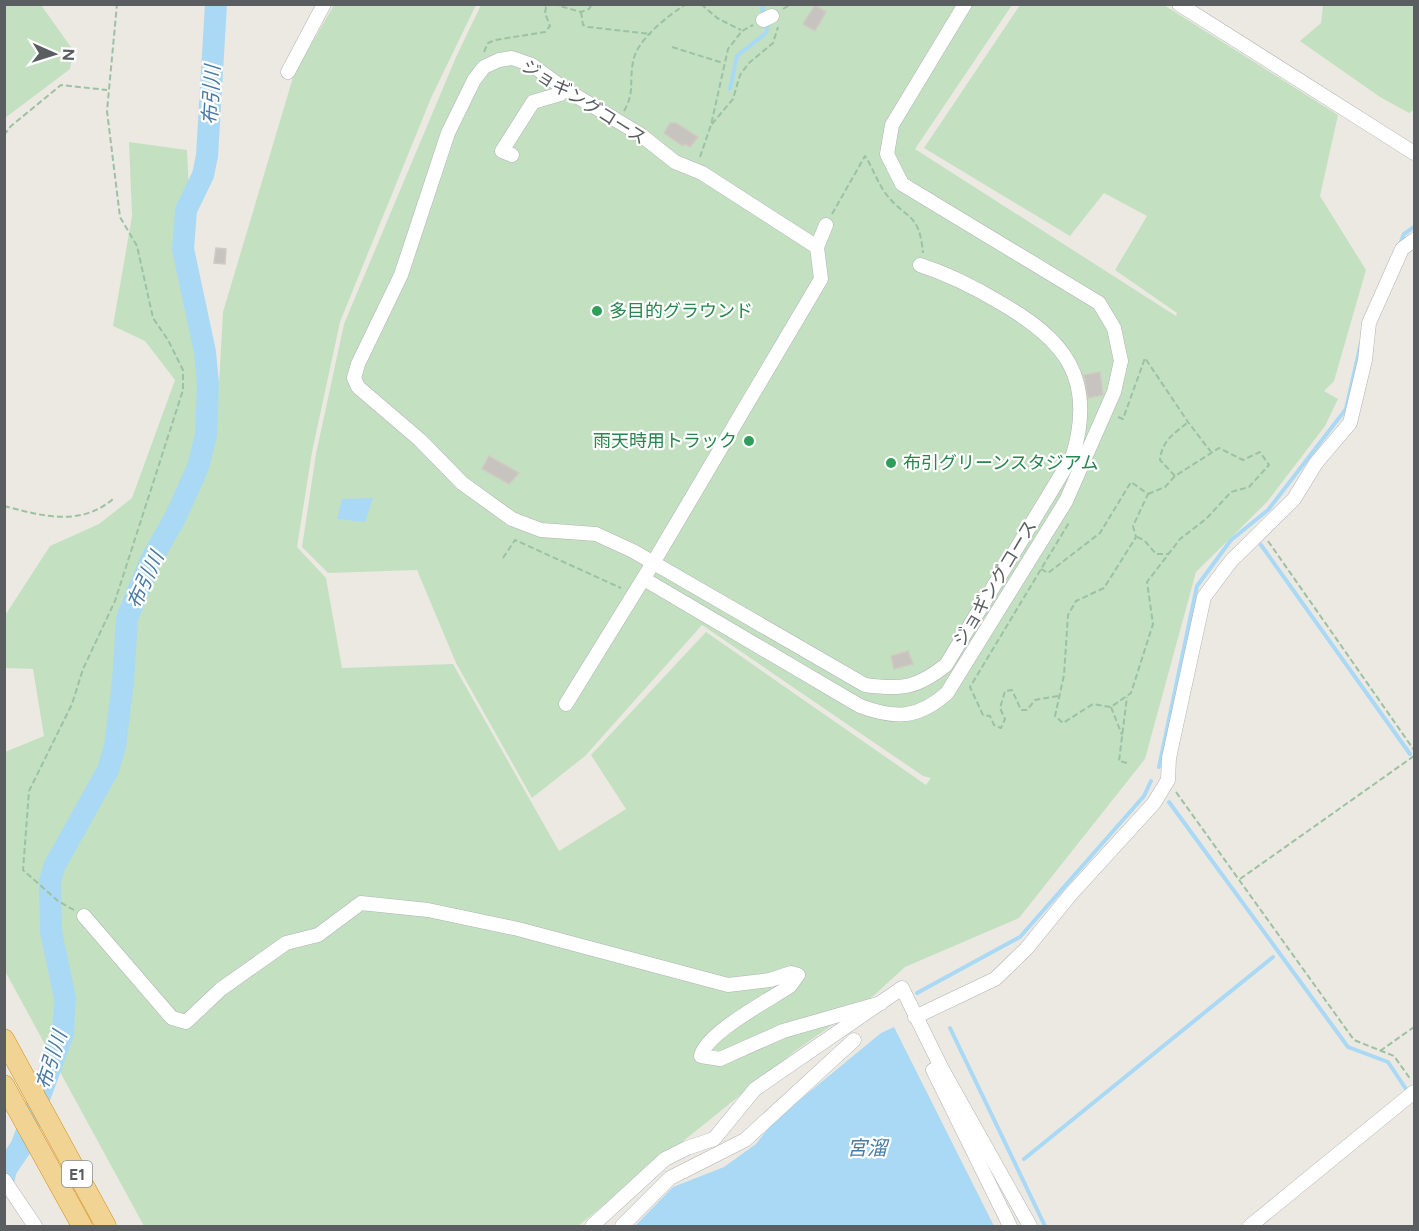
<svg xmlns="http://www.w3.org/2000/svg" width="1419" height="1231" font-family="Figtree,'Noto Sans JP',sans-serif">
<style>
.green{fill:#c3e1c1}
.water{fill:#a9d9f5}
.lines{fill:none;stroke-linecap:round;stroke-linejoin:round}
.stream{stroke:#a9d9f5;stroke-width:4}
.river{stroke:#a9d9f5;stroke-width:22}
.building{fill:#c7c4bf;stroke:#d0cac2;stroke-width:1.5}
.minor-casing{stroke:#b0b3b6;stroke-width:15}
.highway-casing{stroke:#d68e18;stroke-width:21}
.path{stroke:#9cc1a3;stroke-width:2;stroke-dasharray:6 3;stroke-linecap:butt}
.minor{stroke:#fff;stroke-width:14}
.highway{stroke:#f1d394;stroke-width:20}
.leisure-dot{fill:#2e9e5b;stroke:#fff;stroke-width:2}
.labels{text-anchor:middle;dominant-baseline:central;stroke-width:4.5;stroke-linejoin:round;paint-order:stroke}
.shield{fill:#fff;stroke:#8c8e90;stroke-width:1.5}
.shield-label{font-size:16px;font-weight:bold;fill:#5b5e61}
.street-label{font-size:18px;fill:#5b5e61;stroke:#fff}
.leisure-label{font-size:18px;fill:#27864d;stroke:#fff;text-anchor:start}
.water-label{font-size:20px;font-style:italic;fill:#497ba5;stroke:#fff}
</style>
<rect width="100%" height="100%" fill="#ece9e2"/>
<g class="green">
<path d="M5,4L41,5L73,50L70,69L5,118Z"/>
<path d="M334,5H476L431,98L340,322L312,452L297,547L326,578L342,668L453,664L559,851L626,809L591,755L706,632L926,785L931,778L923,776L702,625L585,756L532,798L456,663L417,570L328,573L302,547L316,454L344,324L456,57L481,5H1012L915,149L1176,316L1177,313L1115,270L1147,216L1104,193L1070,236L924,148L1020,5H1164L1338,115L1320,196L1366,270L1334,381L1324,391L1338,399L1325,426L1267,502L1196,572L1145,759L1019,918L905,967L871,998L795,1051L578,1226H144L5,971V752L44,736L33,669L5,668L4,617L50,546L99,524L132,498L175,380L145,341L113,326L132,216L129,142L187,150L191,234L219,384L223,312L294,74Z"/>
<path d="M1323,5H1414V110L1409,113L1380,97L1300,41L1321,23Z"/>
</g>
<g class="water">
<path d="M373,498L365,522L337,519L342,499Z"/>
<path d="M894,1027L994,1226H635L673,1187L724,1167L756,1144L774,1121L881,1033Z"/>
</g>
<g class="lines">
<g class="stream">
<path d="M764,4L762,10L765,15"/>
<path d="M730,89L737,56L766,33L768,22"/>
<path d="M1400,244L1404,234L1414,227"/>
<path d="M1261,545L1410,754"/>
<path d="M1159,767L1197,586L1231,540L1268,510L1346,409L1361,343"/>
<path d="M1169,802L1348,1047L1388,1062L1406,1089"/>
<path d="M917,993L1020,937L1144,796L1151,781"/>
<path d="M950,1028L1045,1226"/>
<path d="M1024,1159L1273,957"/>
</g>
<path class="river" d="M4,1178L6,1169L21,1147L63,1034L65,998L51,932L50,881L55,865L108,770L115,746L123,682L127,618L151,560L176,516L198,467L206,435L208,384L205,352L183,249L186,210L203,175L207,156L216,4"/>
</g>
<g class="building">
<path d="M815,5L826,12L815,31L803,24Z"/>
<path d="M670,123H676L698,137L690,147L685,144L683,146L664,133Z"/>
<path d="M216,248L226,249L225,264L214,263Z"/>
<path d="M1100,372L1103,395L1088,398L1084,375Z"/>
<path d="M489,456L519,473L509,484L482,469Z"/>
<path d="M908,651L913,664L894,669L891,656Z"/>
</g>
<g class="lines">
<defs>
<g id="minor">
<path d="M1179,4L1414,153"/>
<path d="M763,20L772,16"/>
<path d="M288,72L324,4"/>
<path d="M512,155L502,151L533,102L560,94L563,88"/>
<path d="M817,247L702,173L675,162L641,135L563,88L532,65L512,58L499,60L484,67L474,80L448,133L401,275L358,364L354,378L358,387L420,440L462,483L512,519L541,530L596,534L633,551L865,685C902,690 917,688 946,665L1073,455C1096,377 1064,339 999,302C974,287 948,274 920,265"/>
<path d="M644,579L860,706C895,719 918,719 947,693L1066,501L1114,392L1121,361L1114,328L1099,303L902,184L887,154L892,125L965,4"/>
<path d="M566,704L653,563L821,279L817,247L826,225"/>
<path d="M84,916L172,1018L186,1022L221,989L286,943L318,935L361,903L428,910L518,929L728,985L770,980L791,973L798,975L790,986C769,1000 706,1033 701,1056L720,1059L783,1031L881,1003"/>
<path d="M915,1017L995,979L1026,949L1071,894L1154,803L1168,780L1169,758L1204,597L1231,561L1294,499L1316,463L1350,423L1365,360L1369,323L1402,249L1414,240"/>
<path d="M933,1070L1010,1226"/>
<path d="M4,1180L35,1226"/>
<path d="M592,1226L665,1159L687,1148L714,1139L755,1089L902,988L943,1071L1030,1226"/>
<path d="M622,1226L670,1178L745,1140L854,1040"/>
<path d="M1250,1226L1414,1092"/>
</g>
<g id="highway">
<path d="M4,1039L106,1226"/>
<path d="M4,1085L82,1226"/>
</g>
</defs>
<use href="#minor" class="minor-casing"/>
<use href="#highway" class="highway-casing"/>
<g class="path">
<path d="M553,4L581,12L589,9L592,4"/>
<path d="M701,4L717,18L741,30"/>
<path d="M783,9L791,4"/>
<path d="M581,12L583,25L588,27L651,34"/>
<path d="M672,47L723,63"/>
<path d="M484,52L488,43L495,40L545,32L550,26L545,13L546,7L552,4"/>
<path d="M624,111C635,92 629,83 633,62C636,40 668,16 686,4"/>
<path d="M712,124L733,99L740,75L749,63L773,43L778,27"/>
<path d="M4,135L11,126L61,85L107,90"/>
<path d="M700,157L711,125L728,49L742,31L753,25"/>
<path d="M832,214L865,156C873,168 877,182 886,194C907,221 919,211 923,253"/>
<path d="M1118,417L1123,419L1145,358L1188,422L1211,452"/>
<path d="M1175,476L1160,460C1162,440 1174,434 1188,422"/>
<path d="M4,506C42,516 80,527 113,499"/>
<path d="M1137,537L1144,540L1156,554H1169"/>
<path d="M1268,541L1414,750"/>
<path d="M503,558L515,540L621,588"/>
<path d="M1041,569L1048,573L1100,533L1131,482L1148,494L1133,526L1136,537L1104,588L1076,601L1068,615L1064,675L1055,716L1063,723L1093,704L1111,707L1131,693L1153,624L1147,582L1180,539L1206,519L1231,492L1249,487L1269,465L1260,452L1243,460L1219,448L1175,476L1165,487L1148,494"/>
<path d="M1058,696L1035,700L1027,710H1021L1012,690L1005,691L1000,708L1005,719L1001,728L994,725L990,716L983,715L970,687L1070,521"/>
<path d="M1111,707L1122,735"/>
<path d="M1127,763L1119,761L1127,697"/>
<path d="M1176,792L1354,1040L1394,1056L1411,1080"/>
<path d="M1240,879L1414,756"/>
<path d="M74,910L58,901L23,870L29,791L72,704L83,669L115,601L183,390V370L168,340L153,318L137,246L120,217L107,111L117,4"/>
<path d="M1380,1051L1414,1027"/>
</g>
<use href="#minor" class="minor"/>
<use href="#highway" class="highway"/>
</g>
<g class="leisure-dot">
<circle cx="597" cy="311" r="6"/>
<circle cx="749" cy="441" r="6"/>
<circle cx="891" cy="463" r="6"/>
</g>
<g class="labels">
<rect class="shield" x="62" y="1161" width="30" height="26" rx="4.5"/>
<g class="shield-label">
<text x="77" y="1174">E1</text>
</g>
<g class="street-label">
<text transform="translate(584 102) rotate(32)">ジョギングコース</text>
<text transform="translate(995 583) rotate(-59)">ジョギングコース</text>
</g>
<g class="leisure-label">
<text x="609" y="311">多目的グラウンド</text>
<text x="737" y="441" text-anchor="end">雨天時用トラック</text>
<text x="903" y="463">布引グリーンスタジアム</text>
</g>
<g class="water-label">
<text transform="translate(211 95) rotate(-87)">布引川</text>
<text transform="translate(145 580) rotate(-65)">布引川</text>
<text transform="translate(51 1060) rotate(-72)">布引川</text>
<text x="867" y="1148">宮溜</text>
</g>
</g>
<rect width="1419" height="1231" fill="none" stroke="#5b5e61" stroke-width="12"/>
<g transform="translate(54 54) rotate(93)" stroke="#ffffff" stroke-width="4.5" paint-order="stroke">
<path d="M0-4.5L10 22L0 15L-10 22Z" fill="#5b5e61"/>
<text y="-9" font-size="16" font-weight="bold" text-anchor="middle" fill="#5b5e61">N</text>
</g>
</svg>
